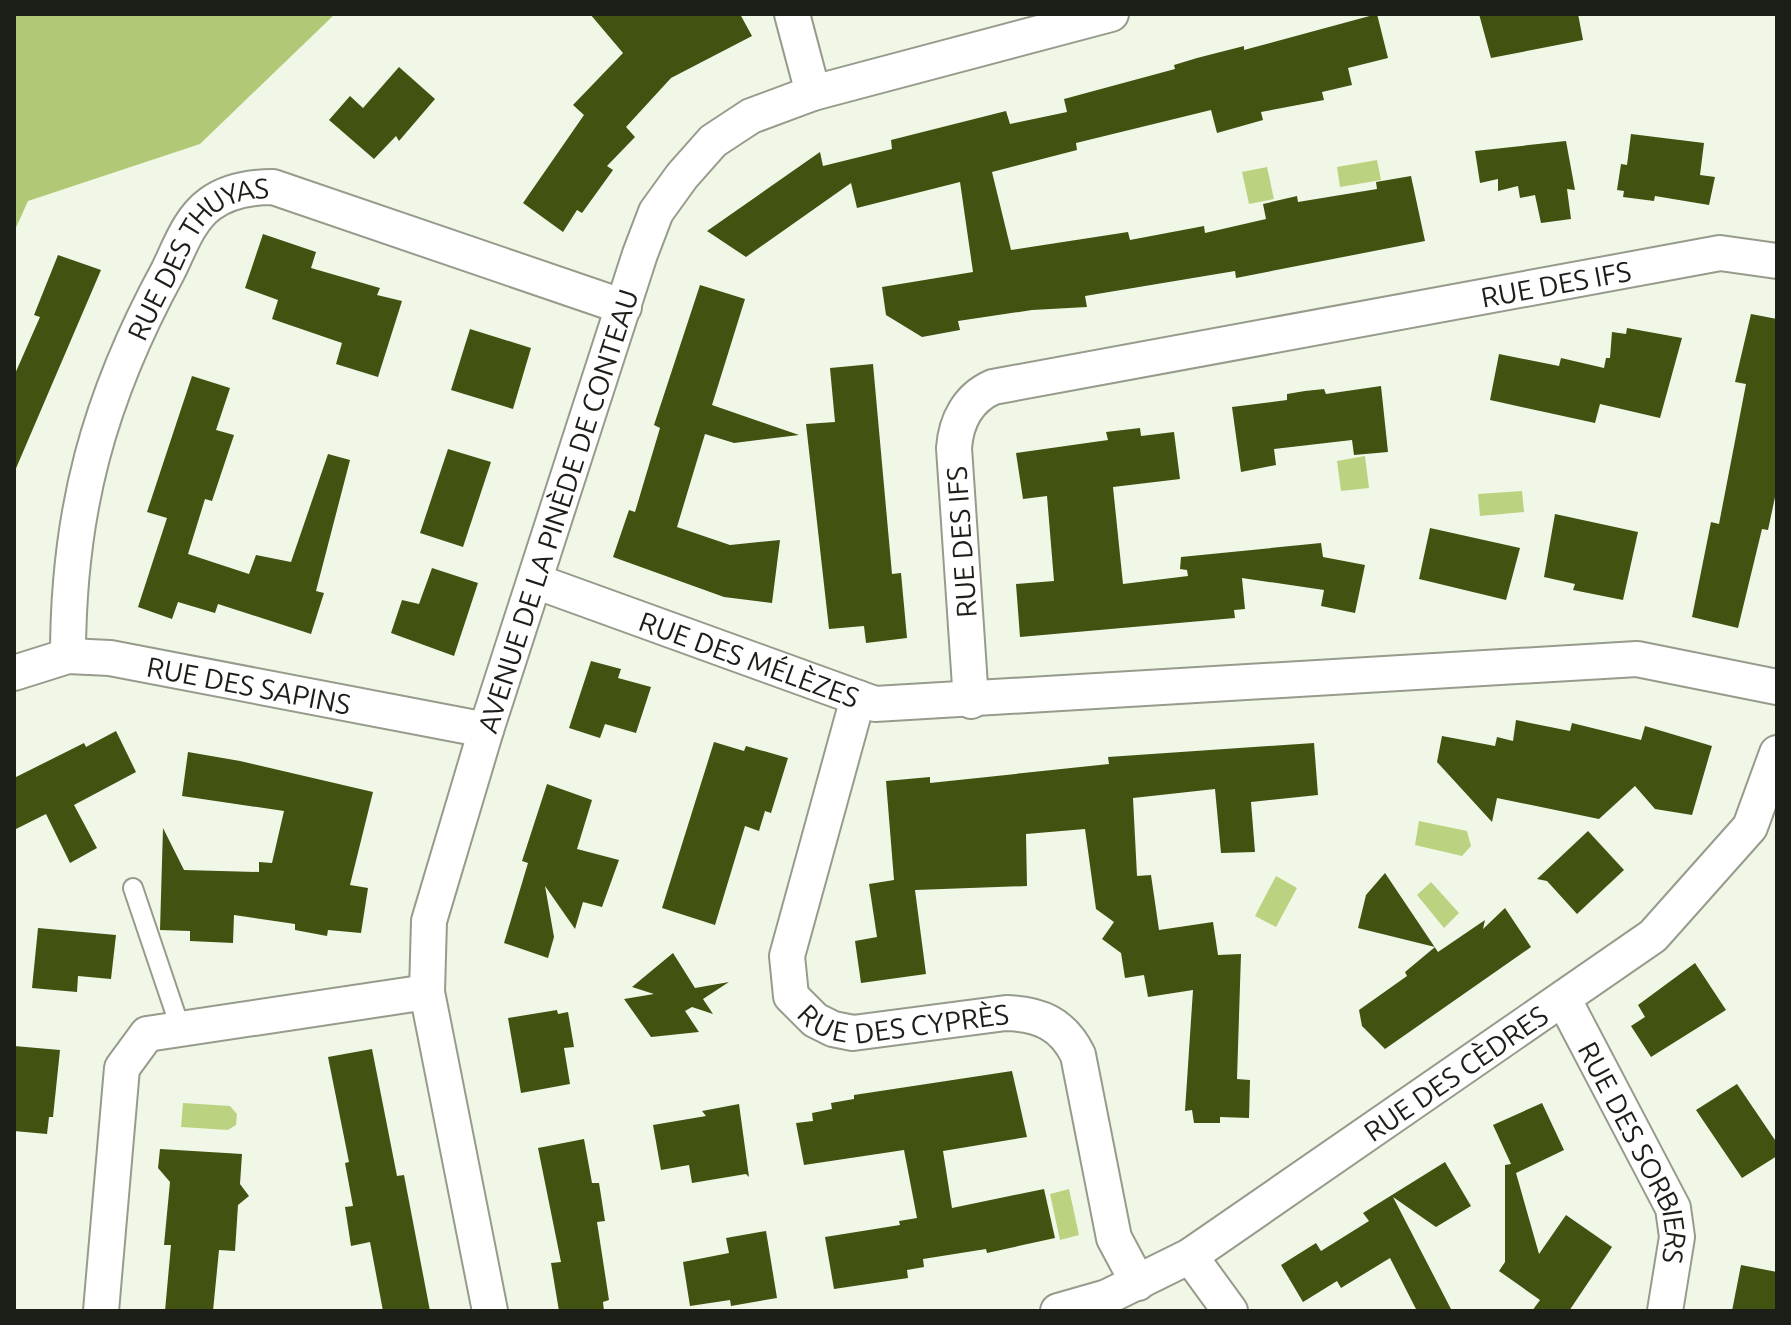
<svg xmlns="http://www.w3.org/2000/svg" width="1791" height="1325" font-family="Ubuntu,sans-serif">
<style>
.forest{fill:#b1c976}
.water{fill:#bbd380}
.building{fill:#425211}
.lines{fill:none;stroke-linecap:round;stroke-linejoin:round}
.service-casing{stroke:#969b8c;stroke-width:22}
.minor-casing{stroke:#969b8c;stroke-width:38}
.service{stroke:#fff;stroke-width:18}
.minor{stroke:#fff;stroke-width:34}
.labels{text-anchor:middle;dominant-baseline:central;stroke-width:8;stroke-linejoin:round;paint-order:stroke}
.street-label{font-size:28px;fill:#1c1e18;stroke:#fff}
</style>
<rect width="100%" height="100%" fill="#f1f7e7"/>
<path class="forest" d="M14,14H335L200,144L28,201L14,232Z"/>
<g class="water">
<path d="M1377,160L1381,180L1340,187L1337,167Z"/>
<path d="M1267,167L1274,199L1249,204L1242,172Z"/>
<path d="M1365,456L1369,488L1341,491L1337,461Z"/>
<path d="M1522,491L1524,512L1480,516L1478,494Z"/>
<path d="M1419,821L1467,831L1471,846L1462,856L1415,845Z"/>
<path d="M1276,876L1297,888L1276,927L1255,916Z"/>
<path d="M1431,882L1459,913L1444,928L1417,895Z"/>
<path d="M183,1103L230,1106L237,1114L236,1125L228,1130L181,1127Z"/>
<path d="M1069,1189L1079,1235L1060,1240L1050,1194Z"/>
</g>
<g class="building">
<path d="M590,14H740L752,36L671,78L626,127L635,137L607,166L613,170L582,213L577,210L563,232L523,203L584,115L573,105L623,53Z"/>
<path d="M1377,14L1388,58L1348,68L1352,85L1322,92L1324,100L1261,112L1263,120L1217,133L1211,110L1076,143L1077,150L992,172L1011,250L1128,232L1130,240L1204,226L1205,233L1266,219L1263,204L1297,196L1298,202L1377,189L1376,182L1411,176L1425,241L1236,278L1235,271L1085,296L1087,307L1032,310L958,321L960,330L922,337L886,315L882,287L973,272L960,182L857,208L851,183L746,257L707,231L820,152L823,166L892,149L891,140L1006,111L1010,124L1067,112L1064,99L1175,69L1174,65L1197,58L1244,46V50Z"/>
<path d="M1479,14H1578L1583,40L1491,58Z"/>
<path d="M399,67L435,99L399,141L396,136L374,159L329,120L350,96L363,108Z"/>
<path d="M1631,134L1704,143L1700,175L1715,177L1709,205L1655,196L1654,201L1623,197L1624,191L1617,190L1621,164L1627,165Z"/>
<path d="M1566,141L1575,190L1567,189L1571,219L1541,223L1535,195L1520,198L1518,186L1498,191V179L1480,183L1475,151Z"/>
<path d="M263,234L316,252L311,268L380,288L377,295L402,301L378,377L336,364L342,343L272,319L278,300L245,288Z"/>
<path d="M58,255L101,270L14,473V376L40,317L34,315Z"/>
<path d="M700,285L745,299L712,405L799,435L734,443L705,434L677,527L730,545L780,540L772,603L724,597L613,557L629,510L635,512L660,428L654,425Z"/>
<path d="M1751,314L1777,319V488L1768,530L1762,529L1738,628L1692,617L1711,522L1719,524L1746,384L1735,382Z"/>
<path d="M1627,328L1682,338L1660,418L1600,404L1595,423L1490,400L1499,354L1559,366L1561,358L1604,368L1606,358H1610L1612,332L1626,334Z"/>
<path d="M470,329L531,348L513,409L451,390Z"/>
<path d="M873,364L892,574L901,573L907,638L866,643L864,626L829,629L806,424L835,422L830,368Z"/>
<path d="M192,376L230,388L216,430L234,435L212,501L205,499L188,554L249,574L256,555L291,562L328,454L350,460L316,591L324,593L311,634L218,604L215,613L178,602L172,619L138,607L167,518L147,512Z"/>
<path d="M1381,386L1388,452L1354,455L1352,440L1274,449L1276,465L1241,472L1232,407L1287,400V394L1305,391L1324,389L1326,394Z"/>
<path d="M1140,428L1141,436L1174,432L1180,479L1113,487L1123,584L1188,576L1187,570L1180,569L1181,557L1321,543L1323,557L1365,565L1355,613L1321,606L1324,590L1242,578L1245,609L1234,610L1235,618L1020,637L1016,584L1054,581L1047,496L1023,499L1016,453L1108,440L1106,432Z"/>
<path d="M448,449L491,462L463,547L420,533Z"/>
<path d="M1555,514L1638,532L1623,600L1573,590L1575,584L1544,577Z"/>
<path d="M1430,528L1520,548L1506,600L1419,579Z"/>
<path d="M432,568L478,583L454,656L391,633L402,600L419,604Z"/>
<path d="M591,661L621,669L618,678L651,687L636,733L605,724L600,738L569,728Z"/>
<path d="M1516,720L1570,731L1572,723L1641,740L1645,726L1712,746L1692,815L1655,809L1635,786L1599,819L1497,798L1492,822L1437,762L1442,736L1495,746L1497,737L1513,741Z"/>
<path d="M116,731L136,772L74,805L97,848L70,863L46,814L14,830V778L84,743L86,747Z"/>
<path d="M714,742L744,751L746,746L788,758L771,813L765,811L759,831L745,826L715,925L662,908Z"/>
<path d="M1314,743L1318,795L1251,802L1255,852L1221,853L1215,789L1133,798L1137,876L1151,875L1159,930L1213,922L1218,955L1241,954L1237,1079L1250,1080L1249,1118L1220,1117V1123H1194L1192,1110L1185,1111L1193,990L1148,997L1144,975L1125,978L1121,953L1102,939L1114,922L1096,909L1085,829L1026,834L1027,886L915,890L926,974L861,983L855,941L877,937L869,884L894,880L886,781L930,777V783L1109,764L1108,757Z"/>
<path d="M188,752L240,761L373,792L350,885L368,888L361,933L328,930L327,936L295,930V924L234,915L233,943L190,941V931L160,930L163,828L184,870L259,872V862L272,863L284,811L182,796Z"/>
<path d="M547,784L592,800L577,849L619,860L602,907L583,902L575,929L545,886L554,937L548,958L504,943L528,863L522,861Z"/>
<path d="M1588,831L1624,870L1577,914L1547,881L1537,879Z"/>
<path d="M1385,873L1438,952L1485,920L1483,929L1505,908L1531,947L1385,1049L1362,1026L1359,1010L1407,976L1405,972L1435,947L1358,928L1366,895Z"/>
<path d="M38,928L116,935L111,979L78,976L77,992L32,988Z"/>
<path d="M673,953L695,988L729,982L703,999L713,1014L692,1007L685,1011L699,1032L651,1037L624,999L654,994L632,987Z"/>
<path d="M1695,963L1726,1010L1651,1057L1631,1026L1645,1017L1638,1005Z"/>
<path d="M557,1010L558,1014L568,1012L574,1047L564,1048L570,1084L521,1093L508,1018Z"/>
<path d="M14,1046L60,1050L53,1117H49L47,1134L14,1131Z"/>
<path d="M372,1049L397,1176L404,1175L430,1311H383L370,1242L351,1246L345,1207L353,1206L345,1163L349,1162L328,1057Z"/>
<path d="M1012,1071L1027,1137L943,1151L952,1208L1044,1189L1055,1238L987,1253L986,1249L923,1259L924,1267L907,1270L908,1278L834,1289L825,1237L900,1225L899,1221L917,1218L904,1150L804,1165L796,1123L813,1121L812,1113L832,1109L831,1103L854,1099V1095Z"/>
<path d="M1737,1084L1777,1143V1156L1742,1178L1696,1110Z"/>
<path d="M1542,1103L1564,1150L1516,1173L1539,1254L1566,1215L1612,1247L1569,1311H1532L1540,1300L1499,1271L1505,1262V1165L1511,1164L1493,1125Z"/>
<path d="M739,1104L749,1177L746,1174L692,1183L689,1165L661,1170L653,1125L706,1116L702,1111Z"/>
<path d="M584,1139L592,1183H599L605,1221L597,1222L609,1300L603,1302L604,1311H559L551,1263L561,1262L538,1148Z"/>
<path d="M160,1149L242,1154L240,1184L249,1196L238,1205L235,1251L219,1250L213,1311H165L171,1245H164L170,1182L158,1168Z"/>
<path d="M1445,1162L1471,1206L1436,1227L1393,1197L1452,1311H1417L1390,1258L1341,1288L1337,1281L1303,1302L1281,1265L1316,1243L1321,1251L1369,1221L1363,1213Z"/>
<path d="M766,1231L777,1298L731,1306L730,1300L690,1306L683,1262L729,1253L726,1238Z"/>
<path d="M1741,1265L1777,1272V1311H1732Z"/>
</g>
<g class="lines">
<defs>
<path id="service" d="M133,888L181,1030"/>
<g id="minor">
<path d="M792,14L813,93"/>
<path id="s1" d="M535,581L875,704L1637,659L1777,687"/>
<path id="s2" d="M68,656C68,511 99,398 168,271C179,249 189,219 210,204C229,190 251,187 273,187L624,307"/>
<path id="s3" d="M14,673L68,656L110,658L486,730"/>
<path id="s4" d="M858,698L787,956L791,996L815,1020L833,1029L853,1033L1006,1013C1040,1014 1063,1024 1078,1055L1114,1238L1138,1283"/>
<path id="s5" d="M971,701L954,448C956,421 968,398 993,387L1720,253L1777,261"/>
<path id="s6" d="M1564,1000L1673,1208L1677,1237L1665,1311"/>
<path d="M1190,1256L1230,1311"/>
<path d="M101,1311L122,1068L147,1034L427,992"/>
<path id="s7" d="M490,1311L427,992L429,921L486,730L640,254L656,212L682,176L713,141L751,116L813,93L1111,14"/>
<path id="s8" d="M1058,1311L1107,1297L1190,1256L1653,936L1750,827L1777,753"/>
</g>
</defs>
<use href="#service" class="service-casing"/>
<use href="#minor" class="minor-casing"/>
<use href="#service" class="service"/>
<use href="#minor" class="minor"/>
</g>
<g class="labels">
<g class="street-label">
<text stroke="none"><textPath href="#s2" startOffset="436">RUE DES THUYAS</textPath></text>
<text stroke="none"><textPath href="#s5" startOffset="902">RUE DES IFS</textPath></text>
<text stroke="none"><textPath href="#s7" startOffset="826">AVENUE DE LA PINÈDE DE CONTEAU</textPath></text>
<text transform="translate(961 542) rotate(-94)">RUE DES IFS</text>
<text stroke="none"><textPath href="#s1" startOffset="228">RUE DES MÉLÈZES</textPath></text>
<text stroke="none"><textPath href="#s3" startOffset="240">RUE DES SAPINS</textPath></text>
<text stroke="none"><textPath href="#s4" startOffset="432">RUE DES CYPRÈS</textPath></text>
<text stroke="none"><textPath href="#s8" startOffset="466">RUE DES CÈDRES</textPath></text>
<text stroke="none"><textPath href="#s6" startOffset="170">RUE DES SORBIERS</textPath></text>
</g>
</g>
<rect width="1791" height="1325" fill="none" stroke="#1c1e18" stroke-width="32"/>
</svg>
